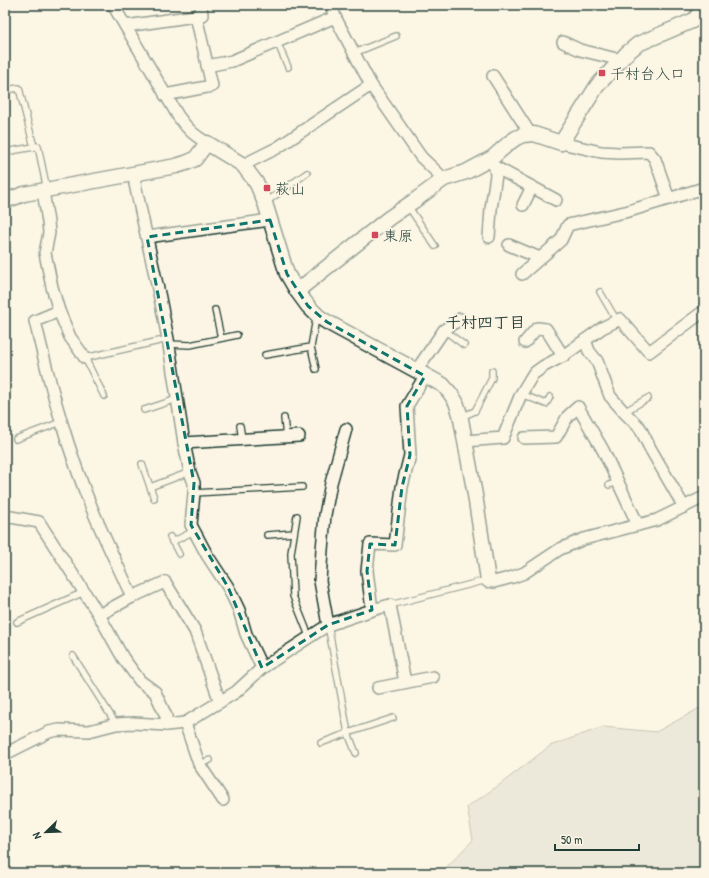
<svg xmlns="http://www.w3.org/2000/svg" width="709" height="878" font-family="'Patrick Hand','Klee One',sans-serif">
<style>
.green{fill:#dcdacc;stroke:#7e8c80}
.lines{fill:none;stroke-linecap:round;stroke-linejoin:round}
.service-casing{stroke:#1f3d34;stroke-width:8}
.minor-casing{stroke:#1f3d34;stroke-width:14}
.tertiary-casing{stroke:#1f3d34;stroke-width:17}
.service{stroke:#fcf5e5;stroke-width:5.5}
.minor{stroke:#fcf5e5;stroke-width:11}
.tertiary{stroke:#fcf5e5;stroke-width:14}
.marked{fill:none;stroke:#0f766e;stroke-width:3;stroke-dasharray:8 5;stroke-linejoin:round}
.poi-dot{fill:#d1495b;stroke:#fcf5e5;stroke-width:1.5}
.labels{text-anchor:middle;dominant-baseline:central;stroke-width:3.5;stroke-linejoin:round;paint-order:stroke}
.poi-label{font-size:15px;fill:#1f3d34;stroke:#fcf5e5;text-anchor:start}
.neighbourhood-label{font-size:16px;font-weight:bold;fill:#1f3d34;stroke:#fcf5e5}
</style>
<rect width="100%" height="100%" fill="#fcf5e5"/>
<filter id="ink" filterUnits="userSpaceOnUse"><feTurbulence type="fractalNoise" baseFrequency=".025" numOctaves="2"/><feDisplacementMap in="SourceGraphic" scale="8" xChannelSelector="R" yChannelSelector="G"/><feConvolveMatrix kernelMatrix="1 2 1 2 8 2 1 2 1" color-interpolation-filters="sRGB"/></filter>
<g filter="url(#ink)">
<path class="green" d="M700,708L704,711V873H441L473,840L467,807L498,786L550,746L603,727L656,732Z"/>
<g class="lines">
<defs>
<g id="service">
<path d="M277,42L288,67"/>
<path d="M354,53L396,36"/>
<path d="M5,90L19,88L34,147L38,146L47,190"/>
<path d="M5,152L34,147"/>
<path d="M266,202L307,173"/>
<path d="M408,206L435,246"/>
<path d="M600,292L617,321"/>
<path d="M215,310L221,338"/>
<path d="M444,330L464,345"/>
<path d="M169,344L190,345L237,335"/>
<path d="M265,355L311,347"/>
<path d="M316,369L311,347L315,324L319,318"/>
<path d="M521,394L546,404L550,397"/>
<path d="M104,396L85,358L168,339"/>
<path d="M144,410L177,399"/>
<path d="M624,412L648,398"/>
<path d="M461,417L475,411L492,378V371"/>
<path d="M284,418L286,437"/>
<path d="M240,426L242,439"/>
<path d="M16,439L61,422"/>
<path d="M142,464L154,498"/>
<path d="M609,485L618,482"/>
<path d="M150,487L190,472"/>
<path d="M194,493L302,487"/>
<path d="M297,516L291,553L293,596L309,636"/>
<path d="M267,535L294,533"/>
<path d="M170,537L179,554"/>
<path d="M172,542L194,531"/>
<path d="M390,605L487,580"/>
<path d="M17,622L84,592"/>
<path d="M328,625L348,733L356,753"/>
<path d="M73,656L116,724"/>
<path d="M321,743L348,733L393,718"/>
<path d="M199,764L210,760"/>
</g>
<g id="minor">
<path d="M113,5L178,116C187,129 194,135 207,143"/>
<path d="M331,5L335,17L371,85L421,157L444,179"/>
<path d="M126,26L202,15L201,6"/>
<path d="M563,42L580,50L621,60"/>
<path d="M207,66L232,61L335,17"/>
<path d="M493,76L531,135"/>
<path d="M165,95L212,86L196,16"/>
<path d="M561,143L601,152L619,153L649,152L655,159L669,199"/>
<path d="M489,160L495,167L556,200"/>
<path d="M243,165L277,148L371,85"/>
<path d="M135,174V184L160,298L168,339L184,443L190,472L194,483V493L191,525L207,555L228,587L239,610L246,634L262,668"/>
<path d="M43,191L48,222L49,233L45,253L52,287L59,311L70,337L85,358"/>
<path d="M523,205L532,187"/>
<path d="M147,237L270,220"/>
<path d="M489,237L491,209L496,175L495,167"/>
<path d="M509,245L540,258"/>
<path d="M522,274L561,240L568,225L629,211L704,188"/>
<path d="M59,311L35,321C50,385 67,449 93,511C105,540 119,568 132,597"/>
<path d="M585,340L589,351L597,361L610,396L624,412L640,428L650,448L684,507"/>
<path d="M525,342L537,328L546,329L563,356"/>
<path d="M416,371L444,330L460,319"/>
<path d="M524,438L556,437L568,416L578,407L603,450L638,525"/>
<path d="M465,441L503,438L521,394L533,374L544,366L563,356L602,328L620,319L649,352L704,311"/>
<path d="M184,443L299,436"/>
<path d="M5,516L39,522L99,615L123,658L140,681L155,692L166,716V725"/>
<path d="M488,580L494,582L513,577L524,573L560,549L584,539L657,520L704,497"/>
<path d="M372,610L367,571L370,544L395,545L402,487L410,455L407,406L425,376"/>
<path d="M99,615L132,597L165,582L195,631L220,702"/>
<path d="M328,625L320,581L322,550L325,515L331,483L346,429"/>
<path d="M378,688L433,677"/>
<path d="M185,723L199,764L223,800"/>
<path d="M5,754L49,732L59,730L89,731L116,724L133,723L166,725L185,723L236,692L262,668L328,625L372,610L390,605L405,682"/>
</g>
<g id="tertiary">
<path d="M5,201L24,194L176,166L186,163L195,159L207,143L243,165L257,184L265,203L287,274L297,291L308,306L319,317L327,322L443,385L450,393L456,402L460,414L475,495L488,580"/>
<path d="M297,291L389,218L414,201L444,179L466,172L492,158L509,143L516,138L523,135L534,134L561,143L597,86L627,53L638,44L692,21C698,17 701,12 703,5"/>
</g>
</defs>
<use href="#service" class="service-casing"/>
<use href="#minor" class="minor-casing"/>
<use href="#tertiary" class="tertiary-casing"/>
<use href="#service" class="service"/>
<use href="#minor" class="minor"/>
<use href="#tertiary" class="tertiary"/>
</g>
</g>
<path d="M0 0H709V878H0ZM270,220L287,274L308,306L327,322L425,376L407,406L410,455L402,487L395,545L370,544L367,571L372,610L328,625L262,668L228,587L191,525L194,483L147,237Z" fill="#fcf5e5" fill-opacity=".55" fill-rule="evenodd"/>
<path class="marked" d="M270,220L287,274L308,306L327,322L425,376L407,406L410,455L402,487L395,545L370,544L367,571L372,610L328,625L262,668L228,587L191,525L194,483L147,237Z"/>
<g class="poi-dot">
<rect x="598" y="69" width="8" height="8" rx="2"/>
<rect x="263" y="184" width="8" height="8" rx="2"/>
<rect x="371" y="231" width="8" height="8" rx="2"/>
</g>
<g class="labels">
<g class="poi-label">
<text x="610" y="73">千村台入口</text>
<text x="275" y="188">萩山</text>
<text x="383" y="235">東原</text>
</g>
<g class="neighbourhood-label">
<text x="485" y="322">千村四丁目</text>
</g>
</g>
<rect width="709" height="878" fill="none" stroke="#fcf5e5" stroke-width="20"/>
<rect x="10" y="10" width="689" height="858" fill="none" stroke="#1f3d34" stroke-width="1.5" filter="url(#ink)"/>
<g transform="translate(46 832) rotate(247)" stroke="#fcf5e5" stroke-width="3" paint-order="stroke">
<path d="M0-3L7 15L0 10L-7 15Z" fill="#1f3d34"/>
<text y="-6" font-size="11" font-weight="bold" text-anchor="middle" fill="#1f3d34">N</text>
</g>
<path d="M555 844v6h84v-6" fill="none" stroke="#1f3d34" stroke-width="2"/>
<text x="561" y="844" font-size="12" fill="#1f3d34" stroke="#fcf5e5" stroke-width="3" paint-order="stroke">50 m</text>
</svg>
